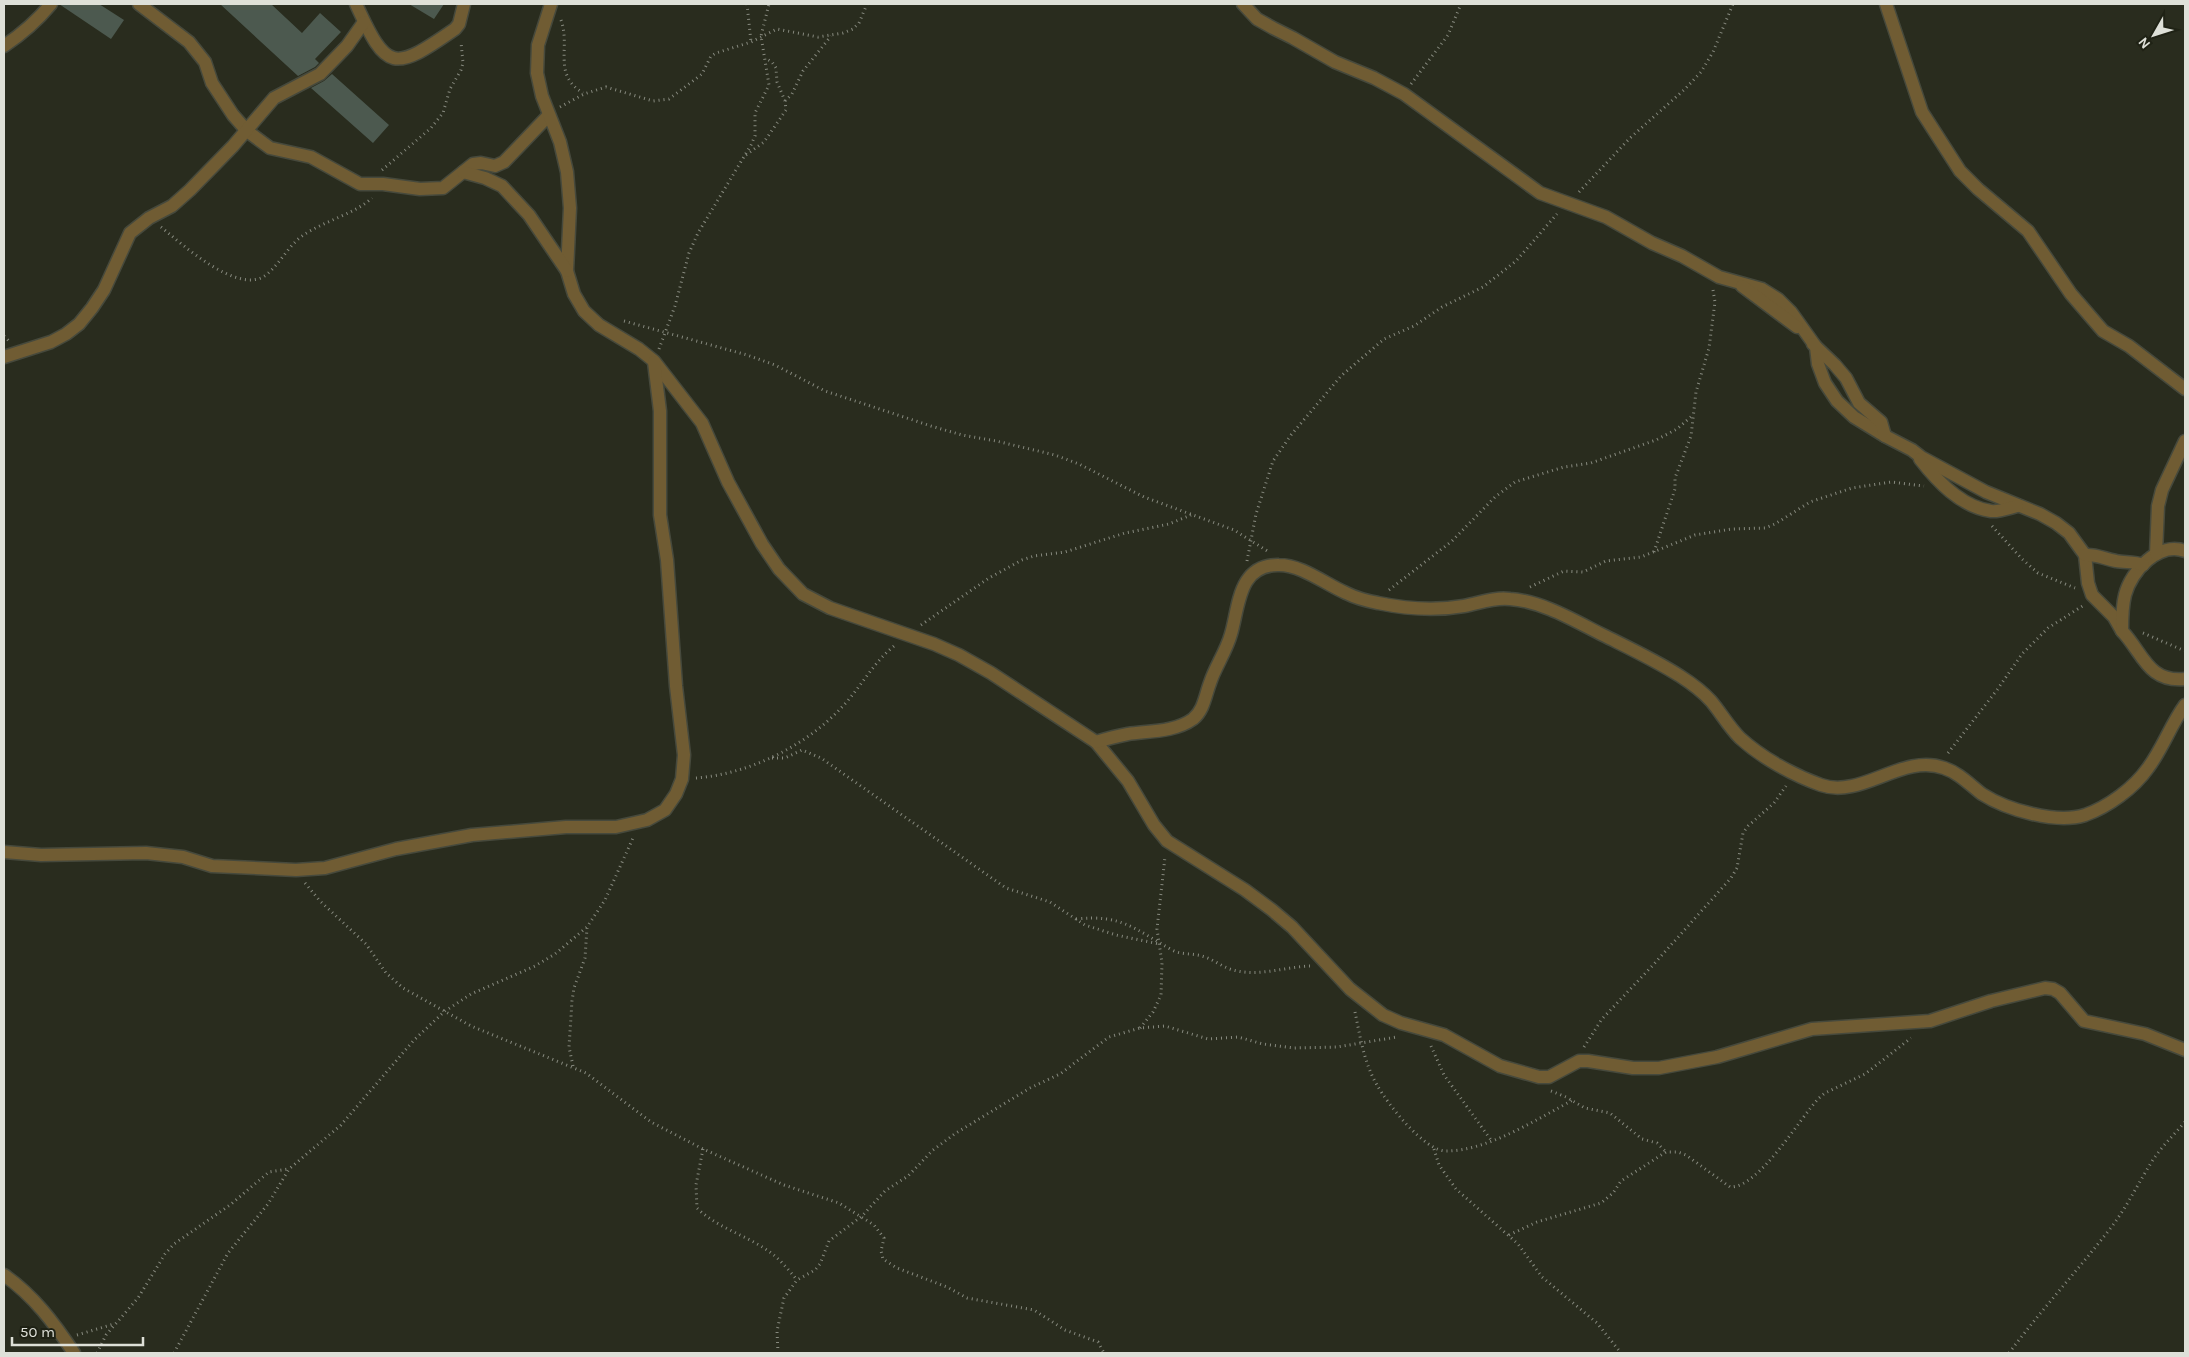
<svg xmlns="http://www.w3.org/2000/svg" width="2189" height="1357" font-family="Karla,sans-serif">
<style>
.building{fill:#4c594f}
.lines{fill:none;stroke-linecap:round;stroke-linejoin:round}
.minor-casing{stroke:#46493c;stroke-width:15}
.path{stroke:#878a7f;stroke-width:3;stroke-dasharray:1 4;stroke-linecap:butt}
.minor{stroke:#705c33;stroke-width:12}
</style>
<rect width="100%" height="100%" fill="#292c1e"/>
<g class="building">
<path d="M59,4H99L124,20L111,39Z"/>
<path d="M220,4H271L302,33L320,13L341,32L315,59L319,63L315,67L298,76Z"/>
<path d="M409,4H444L434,19Z"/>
<path d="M332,74L389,125L373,143L311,88L324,81Z"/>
</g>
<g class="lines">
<defs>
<g id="minor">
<path d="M139,4L189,42L205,62L212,83L233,115L247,131L270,148L311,157L360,184H383L420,189L443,188L473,164L481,163L495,166L504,162L549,115"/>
<path d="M356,4C387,72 393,72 455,29L459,24L464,4"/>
<path d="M551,4L538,45L537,73L542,96L560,142L567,172L570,208L567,271L574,294L584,311L599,325L639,349L654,361L702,423L728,482L762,544L779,569L803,594L830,608L934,644L959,655L991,673L1096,742L1128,781L1154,825L1167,841L1245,890L1272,910L1292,927L1350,989L1383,1015L1401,1023L1444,1035L1500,1066L1539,1077H1549L1579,1061H1588L1633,1068H1659L1717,1057L1812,1029L1930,1021L1991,1001L2045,988L2053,989L2060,993L2084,1021L2145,1034L2185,1050"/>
<path d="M1243,4L1257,19L1273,28L1293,38L1335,62L1374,78L1404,94L1540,193L1606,217L1652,243L1682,256L1719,277L1762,289L1778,299L1791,312L1816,347L1818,364L1825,383L1837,401L1854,417L1885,436L1912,450L1921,457L1986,492L2040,514L2056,523L2069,533L2085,555L2088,583L2092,595L2114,617L2122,631"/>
<path d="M1886,4L1922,112L1960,171L1978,189L2028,231L2071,294L2103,331L2129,346L2185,389"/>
<path d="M4,46C22,34 37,21 51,4"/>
<path d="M463,172L485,178L502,186L529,215L567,271"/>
<path d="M1742,286L1797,327"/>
<path d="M1813,344L1835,365L1846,378L1859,403L1881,422L1885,436"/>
<path d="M4,357L51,342L66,334L79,324L92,308L104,290L130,233L149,218L172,206L190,190L233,146L274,98L320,74L347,46L364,22"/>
<path d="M1920,459C1937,481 1961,507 1991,511C1999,512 2009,508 2017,506"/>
<path d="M2185,551C2159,541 2131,571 2125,595C2122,607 2122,619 2122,631C2143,653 2148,683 2185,679"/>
<path d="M2156,554L2158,506L2162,490L2185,441"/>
<path d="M2085,555C2097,554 2104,559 2116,561C2125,563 2134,561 2143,565"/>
<path d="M1096,742C1106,739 1117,736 1128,734C1149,731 1175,732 1193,719C1204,710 1205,696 1210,683C1215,667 1226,652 1231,634C1239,607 1238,564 1279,565C1302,565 1325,584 1346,593C1356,598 1367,601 1378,603C1407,609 1435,611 1464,606C1480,603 1494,597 1510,599C1542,601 1575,621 1603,635C1629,648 1655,660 1680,676C1691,683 1702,691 1711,701C1721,713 1729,727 1740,738C1762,758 1793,775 1821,785C1862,799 1902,753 1944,768C1959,773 1969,784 1982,794C2007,810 2056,824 2085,815C2108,807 2134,788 2148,768C2163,748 2171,724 2185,705"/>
<path d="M4,852L41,855L146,853L183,857L212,866L296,870L325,868L396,849L472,835L566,827H616L647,820L665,810L676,794L682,779L684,755L676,686L667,560L660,515V411L654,362"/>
<path d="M4,1275C34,1296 54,1323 74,1353"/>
</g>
</defs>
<use href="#minor" class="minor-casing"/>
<g class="path">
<path d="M747,4L751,42"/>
<path d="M561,20C571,48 552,74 583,93"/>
<path d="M1411,84L1448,35L1461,4"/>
<path d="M785,101L792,94L803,71L831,36"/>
<path d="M560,107L584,94L606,87L653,101L669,99L702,74L711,56L716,53L751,42L777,29L818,37L843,33L853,29L859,23L867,4"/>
<path d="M746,155L764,142L786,110L785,101L777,82L776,68L772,62L765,58"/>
<path d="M382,170L431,128L443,113L450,89L461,70L463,63L461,42"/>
<path d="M1579,192L1630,138L1685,89L1701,72L1713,52L1733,4"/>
<path d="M161,227C182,244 238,296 266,275C281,263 289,244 305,234C325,221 356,213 372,198"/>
<path d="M624,321L747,355L775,365L825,391L931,426L962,435L996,441L1055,455L1079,464L1144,497L1234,530L1269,552"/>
<path d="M4,336L9,341"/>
<path d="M659,349L675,306L689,253L698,233L751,145L755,136V113L769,85L761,36L769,4"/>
<path d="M1992,526L2022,559L2038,573L2075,588"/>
<path d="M1654,552L1675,489V478L1691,436L1696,392L1709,348L1715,302L1713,290"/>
<path d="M1247,561L1256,514L1273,461L1291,435L1341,376L1384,339L1414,326L1442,307L1483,287L1516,261L1557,214"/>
<path d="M1530,587L1564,571L1583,572L1606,561L1641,557L1695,535L1732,529L1765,528L1775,524L1810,502L1852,488L1891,482L1924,486"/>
<path d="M1389,590L1452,541L1495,497L1515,482L1564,467L1591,463L1656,440L1677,429L1693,415"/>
<path d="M921,625L989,578L1022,560L1034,556L1065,552L1125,533L1169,524L1191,515"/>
<path d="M2143,633L2185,651"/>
<path d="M1948,753L1997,690L2022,654L2048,628L2084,605"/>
<path d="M772,758H785L802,750L821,758L1006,888L1050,902L1085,925L1116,935L1159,944"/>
<path d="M696,778C749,774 806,746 842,707C861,687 873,663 894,646"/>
<path d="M305,883L320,901L366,944L386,973L403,988L471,1026L586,1073L651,1122L703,1149L784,1185L839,1203L874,1225L884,1238L881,1251L883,1259L897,1268L947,1287L967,1298L1034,1310L1065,1330L1098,1342L1104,1353"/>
<path d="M1076,919C1121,914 1135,929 1172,950C1181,955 1192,953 1202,956C1213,959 1222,967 1233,970C1259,977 1284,967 1310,966"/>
<path d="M1355,1012C1360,1036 1364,1063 1377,1085C1387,1103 1424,1151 1446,1151C1488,1151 1537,1119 1573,1100"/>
<path d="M1140,1028L1153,1012L1161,995L1162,963L1157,929L1165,857"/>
<path d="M1431,1046L1444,1075L1491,1140"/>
<path d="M1584,1047L1602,1019L1654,964L1731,878L1737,868L1743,833L1748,826L1774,803L1786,786"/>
<path d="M573,1066L569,1047L572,1001L574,988L585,958L587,928"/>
<path d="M1551,1091L1566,1097L1585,1108L1610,1113L1642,1139L1657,1143L1666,1152"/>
<path d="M703,1149L696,1185L697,1208C716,1227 745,1235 767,1250C779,1258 788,1269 797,1280"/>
<path d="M1434,1149L1439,1165L1456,1189L1518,1244L1542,1277L1597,1323L1621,1353"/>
<path d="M1509,1235L1537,1222L1601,1203L1613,1193L1621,1181L1666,1152H1678L1686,1155L1730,1187C1759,1188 1799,1119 1819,1098L1825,1093L1865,1074L1911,1038"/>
<path d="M77,1335L114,1324"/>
<path d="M97,1353L106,1335L138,1298L165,1254L174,1244L230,1205L269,1172L288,1169"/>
<path d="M174,1353L228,1253L268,1204L289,1169L341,1125L414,1040L445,1011L471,994L535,966L555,954L587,927L605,900L633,838"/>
<path d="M778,1353L777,1331L784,1298L797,1280L815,1270L820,1264L829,1241L862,1216L885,1191L908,1176L933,1150L956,1133L1030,1088L1060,1074L1109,1037L1140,1028L1165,1026L1208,1039L1238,1037L1263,1044L1294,1048L1337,1047L1397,1037"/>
<path d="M2009,1353C2042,1309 2079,1269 2113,1225C2127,1206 2138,1184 2151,1163C2160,1148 2173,1136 2185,1122"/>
</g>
<use href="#minor" class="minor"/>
</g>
<rect width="2189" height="1357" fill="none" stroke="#dee0d8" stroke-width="10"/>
<g transform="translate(2154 35) rotate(231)" stroke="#1f2215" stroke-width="4" paint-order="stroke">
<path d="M0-4L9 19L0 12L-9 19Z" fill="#dee0d8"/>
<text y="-8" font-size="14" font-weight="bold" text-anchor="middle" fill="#dee0d8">N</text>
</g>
<path d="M12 1337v8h131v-8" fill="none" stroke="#dee0d8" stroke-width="2.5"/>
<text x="20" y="1337" font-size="15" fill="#dee0d8" stroke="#1f2215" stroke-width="4" paint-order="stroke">50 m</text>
</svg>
